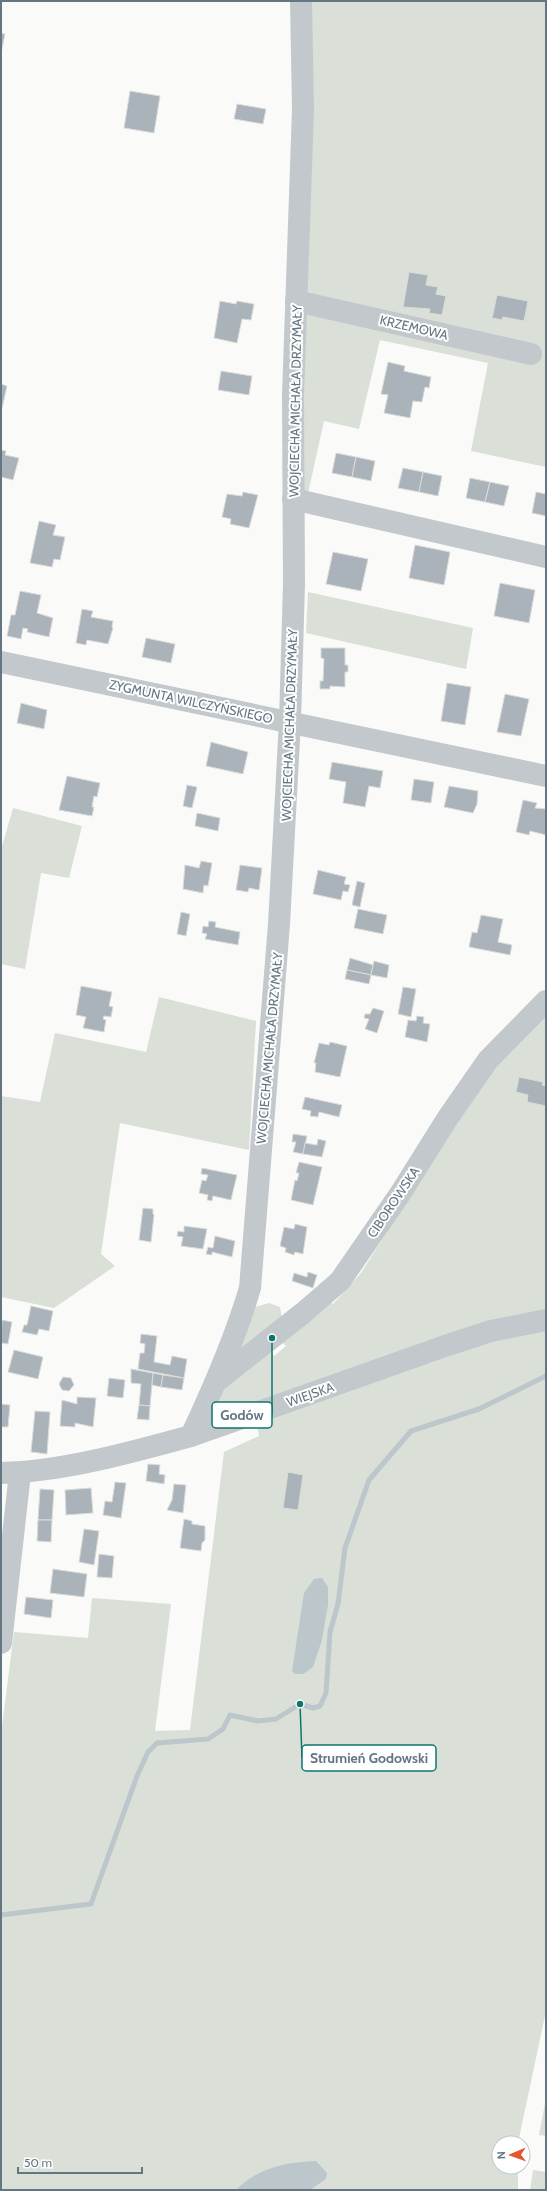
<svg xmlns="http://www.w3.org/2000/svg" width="547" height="2191" font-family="Cabin,sans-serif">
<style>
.green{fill:#dadfd7}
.water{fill:#bbc7cb}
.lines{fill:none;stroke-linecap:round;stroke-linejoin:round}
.stream{stroke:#bbc7cb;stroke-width:5}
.building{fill:#aab3b9;stroke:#dcdcda}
.minor{stroke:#c3c8cc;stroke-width:22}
.labels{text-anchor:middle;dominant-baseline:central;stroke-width:4;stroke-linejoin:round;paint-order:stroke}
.street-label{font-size:13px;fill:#657683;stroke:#fff}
.leader{fill:none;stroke:#0f766e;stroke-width:1.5}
.callout-dot{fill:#0f766e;stroke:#fff;stroke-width:1.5}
.callout{fill:#fff;stroke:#0f766e;stroke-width:1.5}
.callout-label{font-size:14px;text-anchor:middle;font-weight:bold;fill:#657683}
</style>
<rect width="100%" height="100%" fill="#fafaf8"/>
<g class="green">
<path d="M308,1H546V467L471,451L488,363L380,340L359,429L324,421L309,489V497L304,495L298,472Z"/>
<path d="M308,592L473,628L466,669L306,633Z"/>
<path d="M13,808L82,826L69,878L41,873L25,969L1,964V850Z"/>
<path d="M159,997L256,1021L249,1150L120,1123L101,1254L115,1266L54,1308L1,1297V1096L40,1102L55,1033L146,1052Z"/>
<path d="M546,1010V2011L518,2143H499V2167H518V2190H1V1734L14,1632L88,1638L92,1598L171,1604L155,1731L190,1730L224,1452L259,1436L254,1408L228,1412L219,1404L221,1391L269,1350L274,1356L286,1346L281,1341L330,1302L333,1304L361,1273L490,1069Z"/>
<path d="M269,1303L280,1307L282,1319L236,1358L255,1307Z"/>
<path d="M546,2098V2136L539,2135Z"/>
<path d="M533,2170L546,2172V2190H530Z"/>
</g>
<g class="water">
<path d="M322,1578L328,1587V1605L322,1640L313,1667L303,1674H295L292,1671L304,1593L314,1579Z"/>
<path d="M316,2161L327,2173L326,2179L310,2190H236C257,2168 286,2162 316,2161Z"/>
</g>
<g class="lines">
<path class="stream" d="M1,1915L91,1904L137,1776L148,1752L157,1743L208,1739L223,1729L230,1715L258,1721L276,1719L300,1704L313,1708L320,1706L326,1693L330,1632L338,1604L345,1548L369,1480L411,1431L479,1409L546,1376"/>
</g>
<g class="building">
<path d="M1,33L5,34L1,53Z"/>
<path d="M130,91L160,96L154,133L124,128Z"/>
<path d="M237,104L266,109L263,124L234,119Z"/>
<path d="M409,272L428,275L426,285L438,287L436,294L446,296L442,315L429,313L430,309L403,307Z"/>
<path d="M497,295L528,301L524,321L503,317L502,320L492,318Z"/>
<path d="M220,301L236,304L237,301L254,304L251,320L242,319L237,343L214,338Z"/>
<path d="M388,362L405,366L404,371L431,377L429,388L425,387L422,402L413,401L410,418L384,413L388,395L381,394Z"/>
<path d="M221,371L252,376L249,395L218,390Z"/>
<path d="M1,384L7,386L2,408H1Z"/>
<path d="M1,450L6,451L5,455L19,458L13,480L1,477Z"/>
<path d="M336,453L356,457L352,477L332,473Z"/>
<path d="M356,457L375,461L371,481L352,477Z"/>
<path d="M403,468L423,472L419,492L398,488Z"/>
<path d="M423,472L442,476L438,496L419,492Z"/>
<path d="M470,478L490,482L485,502L466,498Z"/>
<path d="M490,482L509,486L504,506L485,502Z"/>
<path d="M243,492L258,495L249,528L230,524L231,519L222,517L227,494L242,496Z"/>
<path d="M536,492L546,494V516L532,513Z"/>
<path d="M39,521L56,525L53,535L65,537L60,560L54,559L52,567L30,563Z"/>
<path d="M415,545L450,552L444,585L409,578Z"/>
<path d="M333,552L368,559L361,591L326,584Z"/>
<path d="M500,583L535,590L529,623L494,616Z"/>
<path d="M20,591L41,595L37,613L53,618L49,637L27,632L28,629L23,628L21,639L7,636L11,615H15Z"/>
<path d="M82,609L93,611L91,617L113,621L112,627L113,628L108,644L87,640L86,645L76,643Z"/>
<path d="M146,638L175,644L171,663L142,657Z"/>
<path d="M321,648H345V665H348V672H345V687L330,686V689H320V681H323L324,659L321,658Z"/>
<path d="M447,683L471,687L465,725L441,721Z"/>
<path d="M505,694L529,699L521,736L497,732Z"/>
<path d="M21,703L47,710L44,729L17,723Z"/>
<path d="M211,742L248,752L243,774L206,766Z"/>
<path d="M332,762L383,771L380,788L369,786L365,807L343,803L346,782L329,779Z"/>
<path d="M67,776L100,783L97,797L94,796L92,807H94L92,816L59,810Z"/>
<path d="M414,779L434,782L431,803L411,800Z"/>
<path d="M187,785L197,787L192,808L183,806Z"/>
<path d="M449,786L478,791L477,804L473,813L444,807Z"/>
<path d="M523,800L537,803L535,808L546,809V835L530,831L529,835L516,832Z"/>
<path d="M197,813L220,818L218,831L195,826Z"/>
<path d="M201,861L212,863L208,886L204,885L203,893L183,889L185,865L199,868Z"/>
<path d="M240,865L262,868L259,890L249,888L248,892L236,890Z"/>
<path d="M318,870L346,877L344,884L350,885L348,892L343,891L341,900L313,894Z"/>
<path d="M357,881L365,883L360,907L352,905Z"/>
<path d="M358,909L387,915L383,934L354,928Z"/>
<path d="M181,912L190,914L186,936L177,934Z"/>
<path d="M481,915L503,919L498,942L512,945L510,955L469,947L472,932L477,933Z"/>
<path d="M209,921L216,922L215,927L240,932L238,945L205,939L207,934L202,933L203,926L208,927Z"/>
<path d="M350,958L373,965L371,975L347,970Z"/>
<path d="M374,961L389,965L387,978L371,975Z"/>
<path d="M347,970L371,975L369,984L345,979Z"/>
<path d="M81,986L112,992L109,1006L113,1007L111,1017L104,1016L103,1019L106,1020L104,1032L83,1028L86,1017L76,1015Z"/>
<path d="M403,987L416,989L411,1017L398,1014Z"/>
<path d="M373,1008L384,1011L377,1033L365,1029L369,1019L364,1018L365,1014H370Z"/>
<path d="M417,1016L424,1017L423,1023L430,1024L427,1042L405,1037L408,1020L416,1021Z"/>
<path d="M330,1042L347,1046L340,1077L315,1072L316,1063H314L319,1043L329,1045Z"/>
<path d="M519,1077L543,1082L542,1085L546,1086V1106L527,1102L528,1095L516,1092Z"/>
<path d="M305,1097L342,1105L339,1117L319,1112L318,1117L310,1116L311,1111L302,1109Z"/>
<path d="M293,1134L307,1136L303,1154L293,1152L296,1142H292Z"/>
<path d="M318,1139L326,1141L322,1157L303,1154L305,1143L317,1145Z"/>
<path d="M299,1162L322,1167L313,1205L291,1200L295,1180L297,1181L299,1173H296Z"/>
<path d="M202,1168L237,1175L231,1200L213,1196L212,1201L207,1200L208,1195L199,1193L202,1180L206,1181L208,1175L201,1174Z"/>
<path d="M143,1208L153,1209V1214L154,1215L151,1242L139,1240Z"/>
<path d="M295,1224L307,1227L303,1254L295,1252L294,1255L285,1252L286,1248L280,1246L284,1227L294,1229Z"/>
<path d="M184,1226L207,1229L203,1249L181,1246L183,1237L177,1236L178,1231L184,1232Z"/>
<path d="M215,1236L235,1241L232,1257L212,1252V1255L206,1254L208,1247L213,1248Z"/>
<path d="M308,1272L317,1275L313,1288L292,1281L294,1273L307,1277Z"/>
<path d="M31,1306L53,1311L49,1331L39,1329L37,1335L22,1332L24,1325H27Z"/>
<path d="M2,1320L12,1322L8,1344L1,1343Z"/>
<path d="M141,1334L157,1336L154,1362L170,1365L172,1356L187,1359L184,1378L138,1369L140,1353H144L145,1344L140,1343Z"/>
<path d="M14,1350L43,1357L38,1379L8,1372Z"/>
<path d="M131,1369L153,1373L150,1406L139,1405L141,1384L131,1383Z"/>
<path d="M153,1373L163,1375L161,1387L152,1385Z"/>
<path d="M163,1375L184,1378L182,1390L161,1387Z"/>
<path d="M63,1377L71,1378L74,1385L69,1391L62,1390L59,1384Z"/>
<path d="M109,1378L125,1380L123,1398L107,1396Z"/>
<path d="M77,1397L96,1398L93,1427L75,1423V1427L60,1426L62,1400L77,1404Z"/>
<path d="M1,1404L10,1405L8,1427H1Z"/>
<path d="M139,1405L150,1406L149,1420L137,1419Z"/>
<path d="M35,1411L50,1412L47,1454L31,1452Z"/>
<path d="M148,1464L160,1465L159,1474L165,1475L164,1484L146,1481Z"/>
<path d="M288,1472L303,1475L298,1510L283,1508Z"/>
<path d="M115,1482L126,1483L121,1518L103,1515L105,1501L112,1502Z"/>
<path d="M174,1484L186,1485L183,1513L167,1510L172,1500Z"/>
<path d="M91,1488L93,1513L66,1515L65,1490Z"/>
<path d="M40,1489L54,1490L52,1520H38Z"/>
<path d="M184,1519L192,1521V1524L205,1526V1540L202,1543L201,1551L180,1548Z"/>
<path d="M38,1520H52L51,1542L37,1541Z"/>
<path d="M84,1529L99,1531L94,1565L79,1562Z"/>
<path d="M99,1554L114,1556L112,1578L97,1577Z"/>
<path d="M53,1569L87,1574L84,1597L50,1593Z"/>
<path d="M26,1597L53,1600L51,1618L24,1614Z"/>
</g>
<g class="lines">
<g class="minor">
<path d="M296,301L531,354"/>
<path d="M293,499L546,557"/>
<path d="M1,662L546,776"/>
<path d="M218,1380L303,1313L340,1281L400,1194L447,1119L488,1060L546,1001"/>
<path d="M191,1436C214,1387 235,1339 250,1288L279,924L290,721L294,584L293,395L303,110L301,1"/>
<path d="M1,1473C61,1472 133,1452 191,1436L445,1346L491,1331L546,1320"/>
<path d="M1,1643L20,1473"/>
</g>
</g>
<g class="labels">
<g class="street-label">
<text transform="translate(414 327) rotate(13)">KRZEMOWA</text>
<text transform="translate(295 401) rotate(-89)">WOJCIECHA MICHAŁA DRZYMAŁY</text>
<text transform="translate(191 701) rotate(12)">ZYGMUNTA WILCZYŃSKIEGO</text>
<text transform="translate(289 725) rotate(-88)">WOJCIECHA MICHAŁA DRZYMAŁY</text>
<text transform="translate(269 1048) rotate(-85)">WOJCIECHA MICHAŁA DRZYMAŁY</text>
<text transform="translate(393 1202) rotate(-56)">CIBOROWSKA</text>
<text transform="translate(310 1394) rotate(-19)">WIEJSKA</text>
</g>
</g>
<path class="leader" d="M272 1338L272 1415M300 1704L302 1758"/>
<g class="callout-dot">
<circle cx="272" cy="1338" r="4"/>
<circle cx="300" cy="1704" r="4"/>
</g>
<g class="callout">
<rect x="212" y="1402" width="60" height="26" rx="4"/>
<rect x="302" y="1745" width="134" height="26" rx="4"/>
</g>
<g class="callout-label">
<text x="242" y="1420">Godów</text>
<text x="369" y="1763">Strumień Godowski</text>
</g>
<rect width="547" height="2191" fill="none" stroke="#657683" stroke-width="4"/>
<g transform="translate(511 2155) rotate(268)"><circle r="19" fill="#ffffff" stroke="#c1c8cd"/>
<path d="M0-3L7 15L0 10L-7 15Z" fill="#e4572e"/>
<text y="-6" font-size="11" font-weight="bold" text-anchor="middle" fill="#657683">N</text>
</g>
<path d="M18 2167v6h124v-6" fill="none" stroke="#657683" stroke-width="2"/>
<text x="24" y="2167" font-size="12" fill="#657683" stroke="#ffffff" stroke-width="3" paint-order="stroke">50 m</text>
</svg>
